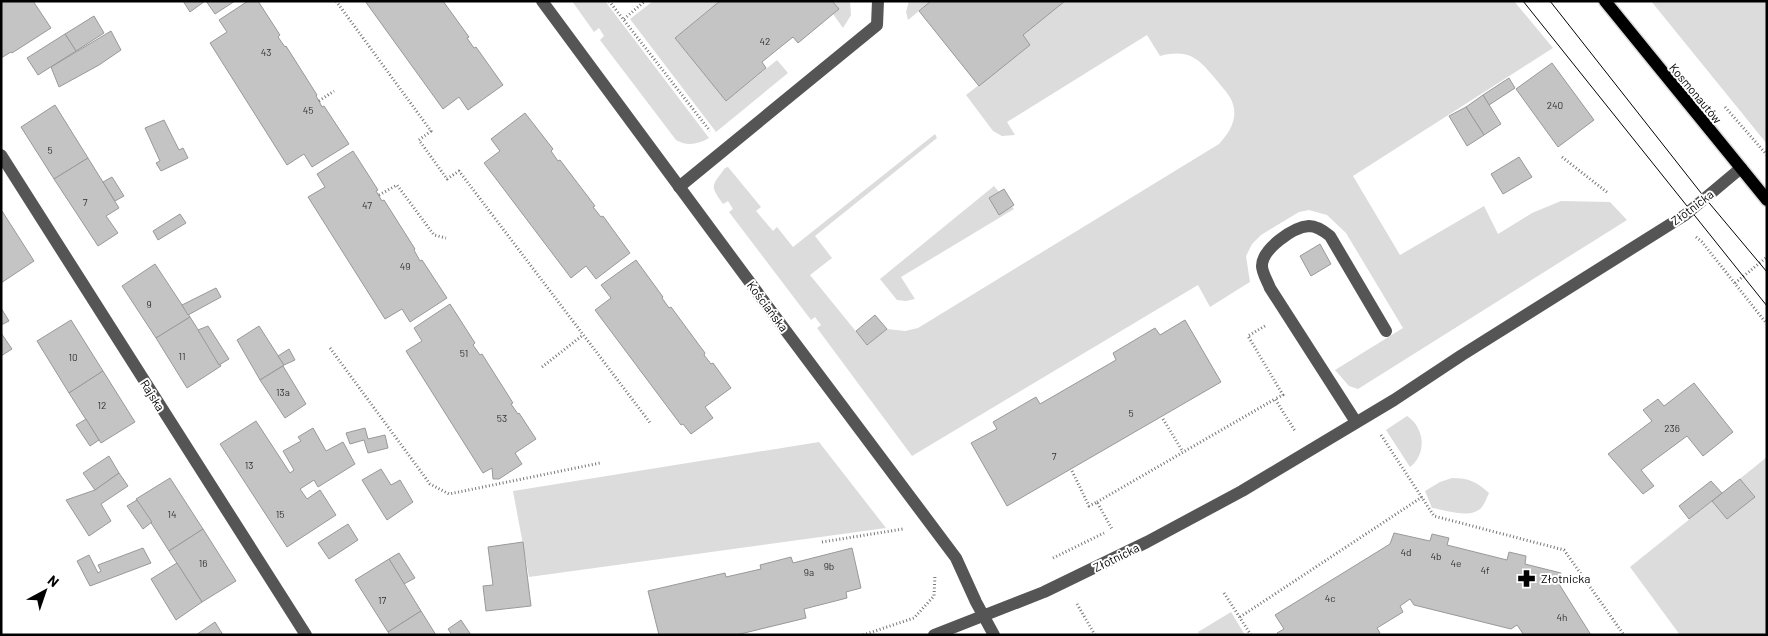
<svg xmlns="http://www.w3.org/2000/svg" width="1768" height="636" font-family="Barlow,sans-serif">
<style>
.green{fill:#dcdcdc}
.building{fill:#c4c4c4;stroke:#999}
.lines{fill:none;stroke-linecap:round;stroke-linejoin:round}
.major-casing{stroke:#dbdbdb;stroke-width:15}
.path{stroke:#777;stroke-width:3;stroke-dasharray:1 2.5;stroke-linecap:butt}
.minor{stroke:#555;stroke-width:12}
.major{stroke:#000;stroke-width:12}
.tram{stroke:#000;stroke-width:1}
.labels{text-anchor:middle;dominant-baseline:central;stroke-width:4;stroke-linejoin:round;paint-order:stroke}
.number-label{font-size:10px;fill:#313131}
.street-label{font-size:12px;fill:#000;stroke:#fff}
.poi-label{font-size:12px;fill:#000;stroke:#fff;text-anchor:start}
</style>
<rect width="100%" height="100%" fill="#fff"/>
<g class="green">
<path d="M572,1H605L709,138C699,144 687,147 676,140L600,40L604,36L599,28L594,32Z"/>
<path d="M653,1H720L675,38L726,101L777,60L788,73L716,132L630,19Z"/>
<path d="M832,1H850L851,15L843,28L833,14L839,9Z"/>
<path d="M909,1H931L908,20L906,12Z"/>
<path d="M1065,1H1514L1553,48L1353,176L1400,255L1484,206L1498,234L1532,213L1561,201L1610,202L1627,220L1358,389L1349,386L1335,370L1403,328L1346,233L1327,215L1309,210L1299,212L1261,235L1252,244L1246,256L1250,282L1245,285L1210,307L1198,285L912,456L817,328L821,325L815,317L811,320L729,212L733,209L728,201L723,204C709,185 712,186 725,168L728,167L761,207L756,211L773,231L777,227L793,247L935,134L937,138L815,236L832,258L810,275L867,345L887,329L905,331L918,328L1219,144C1228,134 1236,123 1234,109C1233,98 1225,91 1219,83C1200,61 1192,48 1160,56L1147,35L1007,122L1015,135L1002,136L993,131L966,95L1030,45L1023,35Z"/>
<path d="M1651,1H1767V144Z"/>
<path d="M994,186L999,192L989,198L999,214L1012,207L1014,209L901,277L915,299L906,301L897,300L880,279Z"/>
<path d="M1407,416C1425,428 1427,454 1410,467L1386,430Z"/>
<path d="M819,442L886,528L529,577L513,491Z"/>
<path d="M1767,457V635H1680L1630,567Z"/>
<path d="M1452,478C1469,478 1477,482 1489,493C1487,497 1485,503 1482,507C1471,520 1446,510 1432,508L1425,491L1440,482Z"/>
<path d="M1231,612L1245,635H1200L1198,632Z"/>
</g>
<g class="building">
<path d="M1,1H33L51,28L12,53L11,52L1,58Z"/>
<path d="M183,1H205L190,12Z"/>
<path d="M206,1H235L215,14Z"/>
<path d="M248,1H258L280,35L278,37L285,47L286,46L317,95L316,96L319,101L322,107L324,106L349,144L312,167L304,154L287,165L210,43L227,32L219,20Z"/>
<path d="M365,1H443L469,37L467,38L474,48L476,47L503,85L468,110L459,97L443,109Z"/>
<path d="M720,1H832L839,9L798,43L793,37L778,49L762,62L766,68L726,101L675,38Z"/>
<path d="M931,1H1065L1023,35L1030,45L979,86L919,11Z"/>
<path d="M94,16L104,33L76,51L65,34Z"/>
<path d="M111,31L121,50L99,65L59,87L51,67Z"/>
<path d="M65,34L76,51L38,75L27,58Z"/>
<path d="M1552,63L1594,120L1558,147L1516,89Z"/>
<path d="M1509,78L1515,88L1489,105L1483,95Z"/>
<path d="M1483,95L1501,124L1484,135L1466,107Z"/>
<path d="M55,105L88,158L54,179L21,127Z"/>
<path d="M1466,107L1484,135L1467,146L1449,116Z"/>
<path d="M525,113L553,149L551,151L558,161L560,160L595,206L593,207L601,217L603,216L630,253L596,279L586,266L571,278L484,163L500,151L491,139Z"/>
<path d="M164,120L179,150L183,148L188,158L161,171L156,163L160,161L145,128Z"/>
<path d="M353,151L378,190L376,191L382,201L384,200L415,249L414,250L420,261L422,260L447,298L410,322L402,309L385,319L308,197L325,187L317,174Z"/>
<path d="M1519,157L1532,177L1503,194L1491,174Z"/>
<path d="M88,158L119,208L106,216L118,233L98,246L54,179Z"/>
<path d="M112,177L124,196L115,201L103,182Z"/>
<path d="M1004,189L1014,205L999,215L989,198Z"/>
<path d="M2,211L34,261L1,283V212Z"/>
<path d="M180,214L186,223L158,240L153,231Z"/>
<path d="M1320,244L1331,264L1311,276L1300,256Z"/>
<path d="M636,260L663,297L662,298L669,308L671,307L705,353L704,355L711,364L713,363L731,388L705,407L713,418L691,434L683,424L681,425L595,310L611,298L601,285Z"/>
<path d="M155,264L190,317L156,338L122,286Z"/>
<path d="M216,288L221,297L188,315L182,305Z"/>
<path d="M450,304L475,343L473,345L480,355L482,354L513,403L511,404L518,414L519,413L536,439L515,453L522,464L499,479H493L492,468L483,473L406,351L422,341L414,328Z"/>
<path d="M1,308L9,321L1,325Z"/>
<path d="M875,315L887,329L867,345L856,331Z"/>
<path d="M190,317L221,366L187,388L156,338Z"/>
<path d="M71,320L103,371L69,393L37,341Z"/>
<path d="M1185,320L1221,382L1007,506L971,443L997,429L993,422L1036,397L1040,404L1116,360L1113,353L1155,328L1160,335Z"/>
<path d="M208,326L229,359L219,365L198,330Z"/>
<path d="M259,326L284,365L260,380L237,340Z"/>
<path d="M1,333L12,349L1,356Z"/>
<path d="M289,349L295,360L284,365L278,356Z"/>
<path d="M283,366L306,404L285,418L260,380Z"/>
<path d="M103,371L135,422L101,443L69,393Z"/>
<path d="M1694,383L1733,432L1703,456L1687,436L1641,470L1654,486L1643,494L1608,454L1652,421L1643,410L1658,399L1664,406Z"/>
<path d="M86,419L99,440L90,446L76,425Z"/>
<path d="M256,421L290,473L294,470L283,451L301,441L298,437L313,428L326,451L343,442L355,464L318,487L314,480L300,489L307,499L320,490L336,515L287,547L220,444Z"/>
<path d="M365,428L368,439L385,435L388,448L368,453L364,440L350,444L346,433Z"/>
<path d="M109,456L119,473L95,490L83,473Z"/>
<path d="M381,469L391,485L400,480L413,502L387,520L362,480Z"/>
<path d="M119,473L128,486L101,504L111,521L89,536L66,500L95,490Z"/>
<path d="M170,478L203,529L169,551L136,499Z"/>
<path d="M1740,479L1755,497L1727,519L1712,501Z"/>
<path d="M1711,481L1722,493L1689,519L1679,506Z"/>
<path d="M137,500L152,522L143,529L127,506Z"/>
<path d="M348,524L358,540L329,559L318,543Z"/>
<path d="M203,529L236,581L202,602L169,551Z"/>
<path d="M1394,533L1430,541L1432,534L1449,538L1447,545L1507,560L1509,552L1526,556L1525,564L1561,573L1559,584L1591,635H1524L1517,625L1511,629L1414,605L1410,599L1400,606L1403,612L1377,628L1380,633L1378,635H1278L1277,633L1284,629L1275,615L1390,544Z"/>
<path d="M523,542L531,606L486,611L483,586L493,585L488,547Z"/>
<path d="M143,548L151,563L90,586L77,561L89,555L98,573L101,571L98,565Z"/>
<path d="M852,548L861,588L846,592L847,598L804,609L806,618L736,635H659L648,591L725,573L726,577L761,569L760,565L791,557L793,563Z"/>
<path d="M399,553L415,578L404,584L389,559Z"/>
<path d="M389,559L421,611L388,632L355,580Z"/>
<path d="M177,563L202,602L176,620L151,579Z"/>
<path d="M421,611L436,635H390L388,632Z"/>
<path d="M461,620L471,635H452L448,629Z"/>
<path d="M215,622L223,635H196Z"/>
</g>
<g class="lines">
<defs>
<path id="major" d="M1605,1L1767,200"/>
</defs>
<use href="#major" class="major-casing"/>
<g class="path">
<path d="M336,1L431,131L419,140L447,179L459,171L651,424"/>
<path d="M609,1L710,131"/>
<path d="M624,19L645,1"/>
<path d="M319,101L334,91"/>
<path d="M1725,107L1767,155"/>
<path d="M1562,157L1608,193"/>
<path d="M379,195L397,185L434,235L446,238"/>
<path d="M1696,237L1702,242L1767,324"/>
<path d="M1735,283L1767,257"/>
<path d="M1265,326L1248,336L1283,395L1275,399L1295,431"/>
<path d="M330,348L430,484L449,494L600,463"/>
<path d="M542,367L583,335"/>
<path d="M1163,419L1183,452"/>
<path d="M1381,435L1434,516L1564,550L1624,635"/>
<path d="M1072,471L1089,506L1097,502L1112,529"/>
<path d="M1097,502L1275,399"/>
<path d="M822,542L903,529"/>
<path d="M1053,558L1104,533"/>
<path d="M1224,593L1251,635"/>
<path d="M1077,604L1095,635"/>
<path d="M1240,617L1422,497"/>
<path d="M863,635L914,618L934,596L935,575"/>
</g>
<g class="minor">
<path d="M542,1L774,315L956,558L976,602L994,635"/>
<path d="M1,155L306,635"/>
<path d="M679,187L877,25L878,1"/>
<path d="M1356,422L1270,288C1268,282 1262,273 1262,266C1262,249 1293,227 1309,226C1317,226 1324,231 1330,236L1386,331"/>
<path d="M934,635L1044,592L1147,542L1242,491L1394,400L1462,355L1685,215L1741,168"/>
</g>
<use href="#major" class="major"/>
<g class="tram">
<path d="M1523,1L1767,306"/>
<path d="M1550,1L1705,198L1767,272"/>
</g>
</g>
<defs>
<symbol id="pharmacy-bare" viewBox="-9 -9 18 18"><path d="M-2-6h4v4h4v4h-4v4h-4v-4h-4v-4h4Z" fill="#000" stroke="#fff" stroke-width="2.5" paint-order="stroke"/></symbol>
</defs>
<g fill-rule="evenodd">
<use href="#pharmacy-bare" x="1514" y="566" width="25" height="25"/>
</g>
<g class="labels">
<g class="number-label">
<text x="765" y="41">42</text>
<text x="266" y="52">43</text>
<text x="1555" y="105">240</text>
<text x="308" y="110">45</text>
<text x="50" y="150">5</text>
<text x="85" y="202">7</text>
<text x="367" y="205">47</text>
<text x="405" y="266">49</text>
<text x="149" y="304">9</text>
<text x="464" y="353">51</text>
<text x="182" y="356">11</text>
<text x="73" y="357">10</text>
<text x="283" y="392">13a</text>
<text x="102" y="405">12</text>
<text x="1131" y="413">5</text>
<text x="502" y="418">53</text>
<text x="1672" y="428">236</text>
<text x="1054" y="456">7</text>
<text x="249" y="465">13</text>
<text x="172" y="514">14</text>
<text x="280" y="514">15</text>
<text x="1406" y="552">4d</text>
<text x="1436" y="556">4b</text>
<text x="203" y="563">16</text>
<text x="1456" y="563">4e</text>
<text x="829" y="566">9b</text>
<text x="1485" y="570">4f</text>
<text x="809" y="572">9a</text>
<text x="1330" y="598">4c</text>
<text x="382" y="600">17</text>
<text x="1562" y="617">4h</text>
</g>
<g class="street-label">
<text transform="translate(1696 93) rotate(50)">Kosmonautów</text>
<text transform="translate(1692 207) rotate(-37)">Złotnicka</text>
<text transform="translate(768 306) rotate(53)">Kościańska</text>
<text transform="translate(153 395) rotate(58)">Rajska</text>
<text transform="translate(1116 557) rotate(-26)">Złotnicka</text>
</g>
<g class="poi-label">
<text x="1541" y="578">Złotnicka</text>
</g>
</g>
<rect width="1768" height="636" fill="none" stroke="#000000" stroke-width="5"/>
<g transform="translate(45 591) rotate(40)" stroke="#ffffff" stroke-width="4" paint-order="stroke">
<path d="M0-4L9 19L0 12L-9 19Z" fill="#000000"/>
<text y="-8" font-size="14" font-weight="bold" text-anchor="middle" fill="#000000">N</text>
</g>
</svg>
